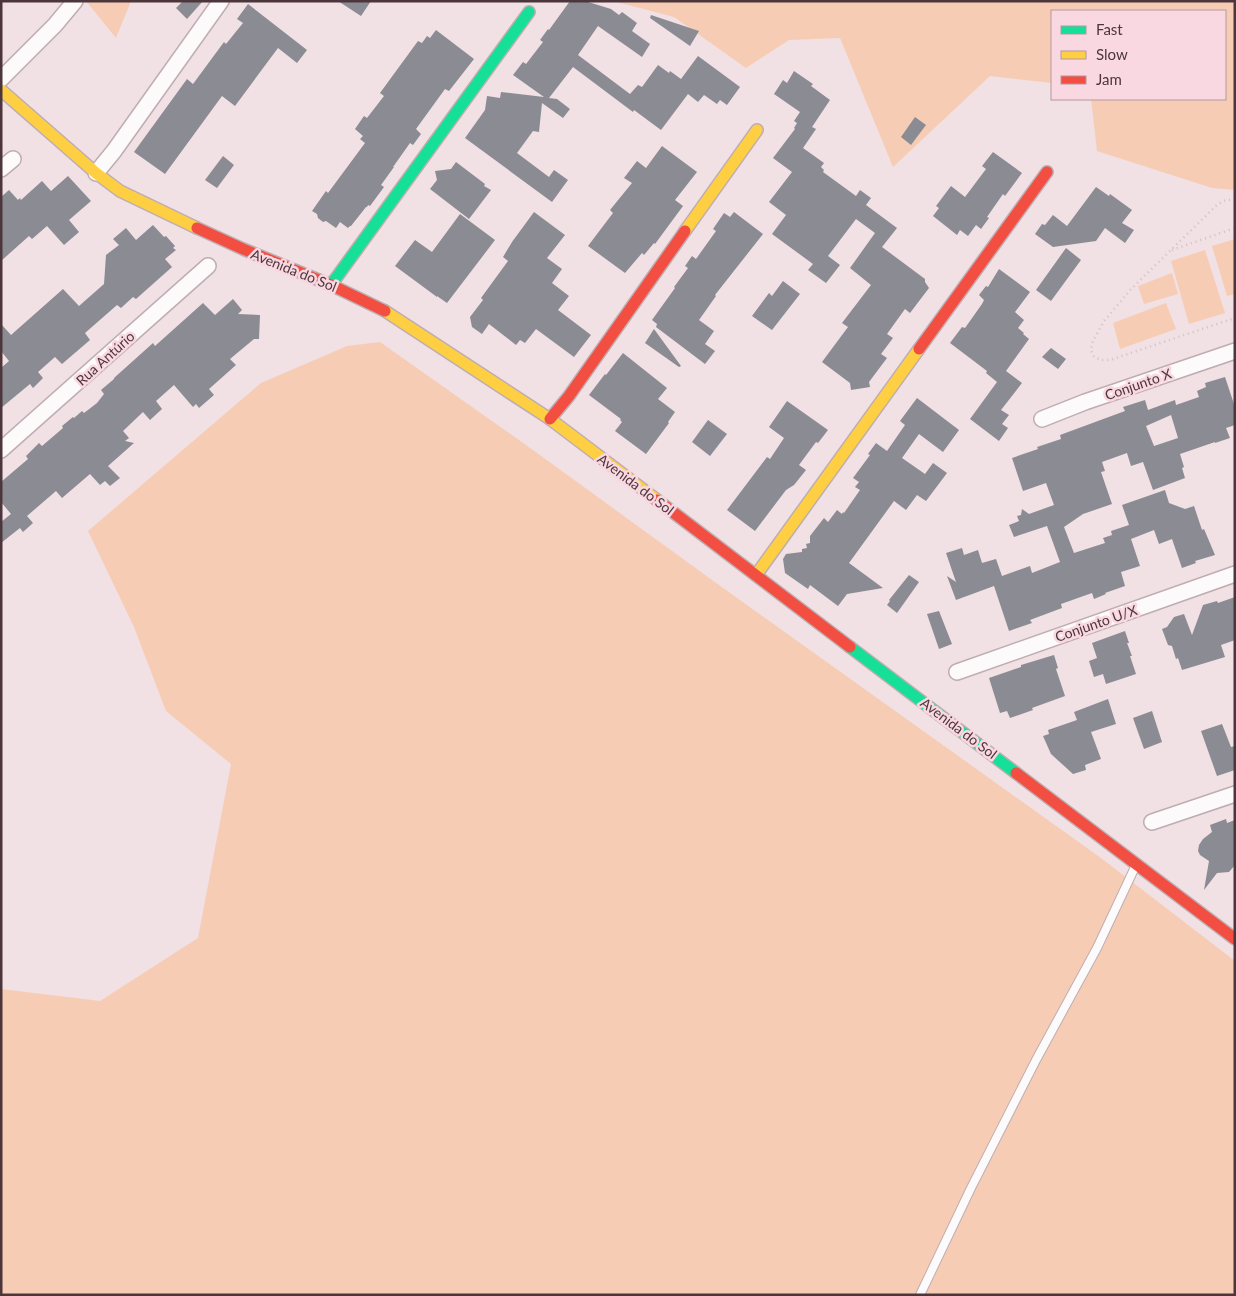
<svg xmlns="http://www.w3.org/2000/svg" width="1236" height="1296" font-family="Lato,sans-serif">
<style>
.green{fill:#f6cdb4}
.building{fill:#8b8b93;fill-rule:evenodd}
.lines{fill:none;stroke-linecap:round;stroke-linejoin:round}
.lane-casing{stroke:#beadb1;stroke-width:10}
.street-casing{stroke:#beadb1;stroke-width:18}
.fast-casing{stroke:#beadb1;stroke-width:14}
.slow-casing{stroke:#beadb1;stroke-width:14}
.jam-casing{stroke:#beadb1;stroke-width:14}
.path{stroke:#ccc3c4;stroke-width:2.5;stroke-dasharray:1 4;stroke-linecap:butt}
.lane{stroke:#fdfafb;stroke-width:8}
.street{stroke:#fdfafb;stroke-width:15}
.fast{stroke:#16e098;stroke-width:11}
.slow{stroke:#ffcf43;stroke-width:11}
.jam{stroke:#f24e42;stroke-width:11}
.labels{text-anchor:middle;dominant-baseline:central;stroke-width:5;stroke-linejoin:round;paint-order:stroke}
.street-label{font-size:14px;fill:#4c363c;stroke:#f9d8e1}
</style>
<rect width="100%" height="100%" fill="#f1e0e4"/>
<g class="green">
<path d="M86,1H131L116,38Z"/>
<path d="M613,1H1235V190L1212,188L1097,151L1091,99H1225V11H1052V83L990,76L893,167L840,38L789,40L746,68L674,17Z"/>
<path d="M1235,239V294L1227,296L1212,246Z"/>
<path d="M1205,250L1225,313L1189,324L1171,261Z"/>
<path d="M1172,273L1178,294L1144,304L1138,286Z"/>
<path d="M1166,303L1176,329L1120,349L1113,323Z"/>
<path d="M380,342L533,450L712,580L1101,858L1235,961V1295H1V989L100,1001L198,938L231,764L166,711L134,627L88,531L261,383L347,346Z"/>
</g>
<g class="building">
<path d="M183,1H203L187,19L176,8Z"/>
<path d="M338,1H371L361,16Z"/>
<path d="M570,1H585L611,9L619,15L622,12L637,23L632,31L650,44L642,57L598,26L578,55L630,94L638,85L642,87L658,65L669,73L670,71L681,79L698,56L740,87L727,105L720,100L717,104L704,95L698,102L688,94L661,130L634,110L633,112L573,67L549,98L557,99L570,109L563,118L542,103L539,132L533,131L517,153L549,177L554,170L568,180L552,202L465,138L485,110L487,96L500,98L501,92L544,97L513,75L523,62L526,64L543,42L540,40L548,29L549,30Z"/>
<path d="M248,4L307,50L297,63L278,48L235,106L222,96L165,174L134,152L187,79L193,84L224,42L226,44L243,23L237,19Z"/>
<path d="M651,15L699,31L690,46L650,18Z"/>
<path d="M436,30L474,59L449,91L445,89L416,129L421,134L413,145L410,143L393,167H394L381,185L384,187L370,206L368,205L367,207H366L351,226H350L348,228L340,222L336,228L326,221L323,222L318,218L317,214L312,211L326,191L328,193L365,143L360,139L363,136L355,129L364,116L367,118L384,96L380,93L418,41L422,43L427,36L430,38Z"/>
<path d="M794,71L813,84L811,86L830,100L812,127L816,129L803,148L824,163L821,167L824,170L823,172L856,196L860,190L871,198L866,205L897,228L882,247L925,279V282L929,288L910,313L905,309L887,334L893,338L881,354L887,358L869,382L870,387L851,390L850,383L822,362L848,327L842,323L871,285L850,268L875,233L856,219L828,256L840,265L826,283L808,270L813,264L772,234L786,215L769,202L792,172L773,158L795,129L794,128L797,123L794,121L800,112L774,94L783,80L787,83Z"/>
<path d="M915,117L926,125L911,145L901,137Z"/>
<path d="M662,146L697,172L675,200L683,206L655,244L654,243L644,255L642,253L625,273L588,246L613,213L610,210L632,183L624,178L637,161L646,168Z"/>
<path d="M993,152L1022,173L1005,196L1003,194L987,217L989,218L981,229L976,225L968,236L960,230L957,235L933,216L939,208L936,206L951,186L965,197L986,169L982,166Z"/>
<path d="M223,156L234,165L217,188L205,180Z"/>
<path d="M456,162L485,184L484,186L491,190L469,219L430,189L437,180L435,171L451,169Z"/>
<path d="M68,176L91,201L69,220L79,232L64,245L47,226L32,239L29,236L1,261V197L9,190L18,200L20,198L21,200L42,181L51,191Z"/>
<path d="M1096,187L1109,196L1110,194L1132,210L1122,223L1134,230L1125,243L1105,228L1096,241L1053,247L1035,234L1042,224L1045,225L1053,215L1067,226Z"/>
<path d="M534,212L565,235L547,258L562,269L552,283L569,296L558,310L591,335L574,357L536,329L525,343L520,340L516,345L489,324L482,334L472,327L470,317L483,300L481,298L508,261L503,257L512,242Z"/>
<path d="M734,212L763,234L715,295L716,296L699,320L714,331L705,344L715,351L705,364L656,327L657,324L652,320L675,288L674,287L688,268L685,266L692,256L696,259L716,231L713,229L724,213L730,217Z"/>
<path d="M460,214L495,240L447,303L437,296V297L395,266L415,240L432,252Z"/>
<path d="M153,225L164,237L166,236L175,246L173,248L176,250L165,259L172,267L136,299L133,297L121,308L117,305L85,333L90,340L62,364L55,357L38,372L43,378L33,388L30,384L1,408V368L9,361L1,351V324L11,335L63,289L79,306L104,284L106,255L119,245L113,239L126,228L136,240Z"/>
<path d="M1066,248L1081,260L1051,301L1036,290Z"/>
<path d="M999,269L1030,292L1015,312L1024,320L1018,328L1024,333L1023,334L1029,339L1006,371L1022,383L1001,410L1009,415L1002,424L1008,428L999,441L970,419L997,382L986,373L987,371L950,343L962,327L965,328L982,304L984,300L979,295L986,286L988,287Z"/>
<path d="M783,281L800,294L772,330L752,316L769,293L772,296Z"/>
<path d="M233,299L242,310L238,314L260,315L259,339H254L230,359L236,365L209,389L214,395L199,408L196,404L193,407L174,385L156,401L162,409L150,420L143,412L123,431L129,438L125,441L134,443L108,466L120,478L110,486L105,481L100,485L90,474L62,498L56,491L27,516L33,523L23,532L20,528L1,543V522L11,514L1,502V482L28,459L26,456L39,443L42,446L63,428L62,426L73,417L74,418L82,411L84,413L97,403L104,394L101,390L114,379V378L153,343L155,346L203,303L215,315Z"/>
<path d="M654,329L681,366L679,367L645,343Z"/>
<path d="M1051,348L1066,359L1058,369L1042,357Z"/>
<path d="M623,353L667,388L658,399L675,412L668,422L669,423L646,454L615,431L622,422L620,420L621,419L589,395L605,374L606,375Z"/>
<path d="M1225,377L1235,407V425L1226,428L1230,438L1215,443V442L1180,454L1184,467L1182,468L1185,478L1153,490L1143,462L1131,466L1127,453L1102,462L1105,471L1101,472L1112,504L1083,514L1064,527L1074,553L1105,543L1103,538L1112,535L1111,531L1129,525L1122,505L1165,490L1169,503L1185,509L1194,506L1202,530L1204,529L1215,555L1195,561L1196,563L1182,568L1172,539L1159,544L1154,530L1131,539L1140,566L1121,572L1125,586L1105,593L1106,594L1094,599L1092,593L1061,604L1062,608L1030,620L1032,623L1009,631L994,586L956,600L947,576L956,582L946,553L962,548L964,555L978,550L982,563L996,559L1002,576L1030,566L1032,573L1060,562L1047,526L1014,537L1009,525L1019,521L1017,516L1021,515L1022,509L1029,514L1054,505L1046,483L1023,491L1012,458L1038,449L1037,447L1061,439L1060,435L1125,411L1123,407L1145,400L1148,410L1175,400L1176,405L1199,397L1197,391L1206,387L1205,383ZM1171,415L1178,438L1154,446L1146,426Z"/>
<path d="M917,398L959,430L943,452L919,434L902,458L925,474L933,463L947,473L926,501L917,495L906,510L894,501L849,563L883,588L847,594L838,606L810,585L808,589L785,573L783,559L786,554L802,552V549L807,548L806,544L810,543V536L824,518L828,522L837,510L842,514L843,512L844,513L860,490L855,487L859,482L853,478L870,455L868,454L876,443L887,451L905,425L900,421Z"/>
<path d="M787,401L828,430L818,443L816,442L799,465L806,470L794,485L786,490L755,531L727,510L767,457L770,459L784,438L769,427Z"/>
<path d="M708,420L727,434L710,456L692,442Z"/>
<path d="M909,575L919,582L897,613L887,605L890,601L889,600Z"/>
<path d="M1235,597V640L1221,645L1225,657L1182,670L1178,658L1176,659L1172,646L1168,645L1162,629L1167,627L1174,617L1184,614L1192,635L1203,605L1217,601L1218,603Z"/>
<path d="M939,611L952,644L939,649L927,614Z"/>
<path d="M1125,631L1129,643H1127L1132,656H1130L1136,674L1106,684L1103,674L1094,677L1089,661L1097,658L1092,643Z"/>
<path d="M1054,655L1058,668L1056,669L1065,696L1032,708L1033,710L1010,718L1007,711L1000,713L989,678L1021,667V665Z"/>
<path d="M1108,699L1116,724L1091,732L1101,759L1085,765L1086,770L1073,774L1051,754L1043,736L1049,734L1048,730L1077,720L1074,712Z"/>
<path d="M1152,711L1162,742L1144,749L1133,718Z"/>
<path d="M1222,724L1231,747L1235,746V770L1217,776L1201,731Z"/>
<path d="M1226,819L1227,823L1235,820V865L1229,872L1217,873L1204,890L1209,861L1200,855L1198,851L1199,845L1203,839L1212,832L1210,825Z"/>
</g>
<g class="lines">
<defs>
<path id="lane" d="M920,1295L971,1188L1036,1060L1097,948L1136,865"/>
<g id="street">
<path d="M1,79L55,25L75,1"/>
<path d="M1,169L13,159"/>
<path d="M96,173L114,151L221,1"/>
<path d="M1042,419L1085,402L1235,351"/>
<path d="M1,450L208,266"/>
<path d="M957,672L1235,574"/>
<path d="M1152,822L1235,794"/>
</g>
<g id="fast">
<path d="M331,285L529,12"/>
<path d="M850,647L1016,773"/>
</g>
<g id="slow">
<path d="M1,90L96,173L120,191L197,228"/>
<path d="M685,231L757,130"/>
<path d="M385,311L550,419L657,500"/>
<path d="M756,575L919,349"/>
</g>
<g id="jam">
<path d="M197,228L243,249L331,285L385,311"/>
<path d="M919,349L1047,172"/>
<path d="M550,419L569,396L685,231"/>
<path d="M657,500L850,647"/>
<path d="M1016,773L1235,939"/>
</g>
</defs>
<use href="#lane" class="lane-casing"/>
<use href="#street" class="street-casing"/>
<use href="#fast" class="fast-casing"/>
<use href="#slow" class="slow-casing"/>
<use href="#jam" class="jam-casing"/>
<g class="path">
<path d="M1235,199L1223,201L1216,206L1132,288L1104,321L1092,343L1091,350L1094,357L1101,360H1110L1235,318"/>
<path d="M1172,250L1235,228"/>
</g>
<use href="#lane" class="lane"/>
<use href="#street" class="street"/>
<use href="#fast" class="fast"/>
<use href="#slow" class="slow"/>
<use href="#jam" class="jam"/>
</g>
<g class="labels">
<g class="street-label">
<text transform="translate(294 270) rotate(22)">Avenida do Sol</text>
<text transform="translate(105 358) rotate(-42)">Rua Antúrio</text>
<text transform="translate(1138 384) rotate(-19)">Conjunto X</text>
<text transform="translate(636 484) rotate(37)">Avenida do Sol</text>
<text transform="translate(1096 623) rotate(-19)">Conjunto U/X</text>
<text transform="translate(959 728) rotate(37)">Avenida do Sol</text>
</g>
</g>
<rect width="1236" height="1296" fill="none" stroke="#4c363c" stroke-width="5"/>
<rect x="1051" y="10" width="175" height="90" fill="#f9d8e1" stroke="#b4979f"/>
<rect x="1061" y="26" width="25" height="8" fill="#16e098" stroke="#b4979f"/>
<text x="1096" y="35" font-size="15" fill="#4c363c">Fast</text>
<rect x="1061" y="51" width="25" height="8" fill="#ffcf43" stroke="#b4979f"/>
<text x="1096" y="60" font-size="15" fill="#4c363c">Slow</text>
<rect x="1061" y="76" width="25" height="8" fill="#f24e42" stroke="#b4979f"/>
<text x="1096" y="85" font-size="15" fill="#4c363c">Jam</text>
</svg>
